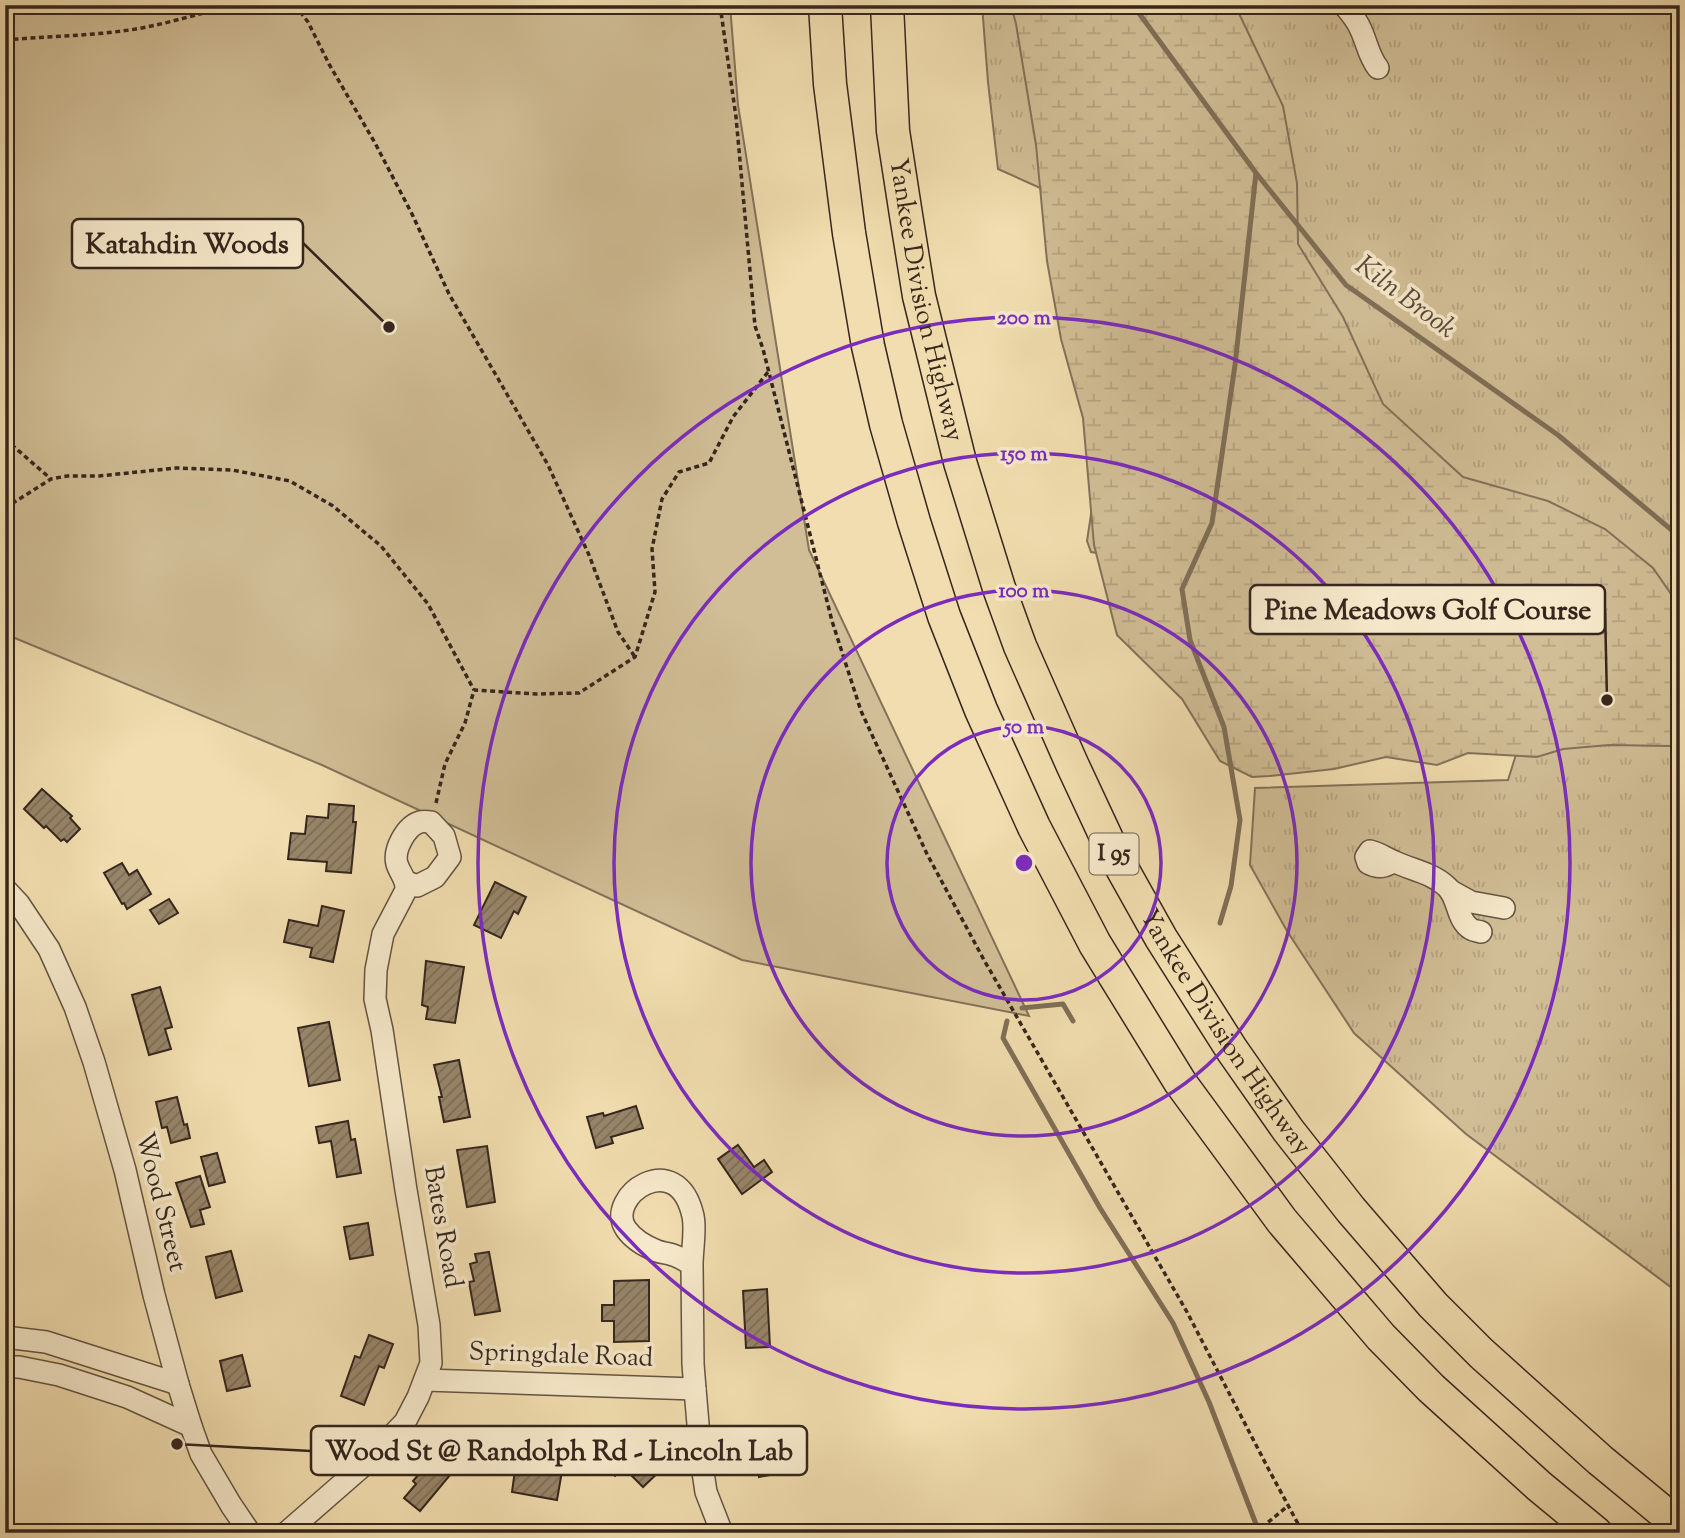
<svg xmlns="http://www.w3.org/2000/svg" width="1685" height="1538" font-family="'Sorts Mill Goudy',serif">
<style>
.grass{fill:url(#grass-tufts);stroke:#83725a;stroke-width:2}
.wetland{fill:url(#wetland-marsh);stroke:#83725a;stroke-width:2}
.park{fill:#d1be96;stroke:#83725a;stroke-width:2}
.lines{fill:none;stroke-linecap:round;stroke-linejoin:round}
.stream{stroke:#7f6f57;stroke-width:5}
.building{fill:url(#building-hatch);stroke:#35261d;stroke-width:2}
.minor-casing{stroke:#645442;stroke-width:24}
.highway-casing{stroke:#35261d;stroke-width:35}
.path{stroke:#35261d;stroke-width:3.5;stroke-dasharray:5 3.5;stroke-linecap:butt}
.minor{stroke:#f6e9cb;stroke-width:21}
.highway{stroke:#f1ddaf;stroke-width:32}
.ring{fill:none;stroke:#7b2cbf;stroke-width:3.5}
.labels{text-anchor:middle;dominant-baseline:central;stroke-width:7;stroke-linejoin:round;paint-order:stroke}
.shield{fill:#f6e9cb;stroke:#6f6051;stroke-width:2}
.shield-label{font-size:24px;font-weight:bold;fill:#35261d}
.street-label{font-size:26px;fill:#35261d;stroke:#f6e9cb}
.water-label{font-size:28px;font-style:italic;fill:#5a4a3a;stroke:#f6e9cb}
.centre{fill:#7b2cbf;stroke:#f6e9cb;stroke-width:3.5}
.ring-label{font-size:21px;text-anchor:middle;font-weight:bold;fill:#7b2cbf;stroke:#f6e9cb;stroke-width:7;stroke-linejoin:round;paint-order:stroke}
.leader{fill:none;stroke:#35261d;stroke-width:2.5}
.callout-dot{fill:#35261d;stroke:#f6e9cb;stroke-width:2.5}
.callout{fill:#f6e9cb;stroke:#35261d;stroke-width:2.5}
.callout-label{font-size:28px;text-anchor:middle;font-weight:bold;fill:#35261d}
</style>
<defs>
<pattern id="grass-tufts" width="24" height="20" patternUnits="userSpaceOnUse" patternTransform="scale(1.75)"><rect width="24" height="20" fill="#d1be96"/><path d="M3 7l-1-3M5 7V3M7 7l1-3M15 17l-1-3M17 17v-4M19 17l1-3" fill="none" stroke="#b4a381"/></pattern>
<pattern id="wetland-marsh" width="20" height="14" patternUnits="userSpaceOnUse" patternTransform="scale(1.75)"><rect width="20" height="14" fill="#d1be96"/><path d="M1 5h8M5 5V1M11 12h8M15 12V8" fill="none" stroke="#b4a381"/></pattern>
<pattern id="building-hatch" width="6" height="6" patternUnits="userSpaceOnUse" patternTransform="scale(1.75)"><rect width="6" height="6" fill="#978569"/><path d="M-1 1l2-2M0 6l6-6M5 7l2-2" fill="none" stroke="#7c6d56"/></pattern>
</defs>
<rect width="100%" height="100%" fill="#f1ddaf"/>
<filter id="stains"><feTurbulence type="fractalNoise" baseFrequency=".00286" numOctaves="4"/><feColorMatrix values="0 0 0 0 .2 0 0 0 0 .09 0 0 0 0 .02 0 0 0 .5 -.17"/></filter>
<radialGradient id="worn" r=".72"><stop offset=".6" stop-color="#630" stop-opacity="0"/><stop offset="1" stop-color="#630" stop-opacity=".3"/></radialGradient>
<path class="grass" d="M982,5H1680V1294L1466,1134L1354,1033L1287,931L1250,865L1255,788L1508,780L1558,621L1091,552L1087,541L1134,230L998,169L988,82Z"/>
<path class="wetland" d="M1011,5H1235L1283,106L1297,183L1298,244L1343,317L1383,404L1463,477L1548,501L1605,529L1653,568L1680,607V747L1670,746L1609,745L1563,749L1537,757L1468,753L1437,765L1386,757L1334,769L1269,776L1252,777L1220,761L1182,699L1117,635L1094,545L1083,418L1061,339L1047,261L1036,145L1016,24Z"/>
<path class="park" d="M14,5H730L738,105L809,550L1029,1016L742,960L322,765L5,634V33Z"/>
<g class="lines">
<g class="stream">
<path d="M1133,5L1256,173L1346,285L1558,435L1680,537"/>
<path d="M1220,923L1231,886L1240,820L1224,727L1190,640L1182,589L1212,523L1235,365L1256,173"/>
<path d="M1022,1008L1063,1004L1073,1021"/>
<path d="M1007,1021L1003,1038L1100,1208L1173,1323L1209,1402L1256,1524"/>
</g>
</g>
<g class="building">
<path d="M42,789L72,816L70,818L80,829L67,842L64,839L61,841L46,826L44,828L24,809Z"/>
<path d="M329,804L354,806L353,822H356L351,873L326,871L327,862L288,859L291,833L305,834L307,816L328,818Z"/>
<path d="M122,863L129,875L137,870L151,894L127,909L124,903L122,904L104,873Z"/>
<path d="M495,882L526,897L518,914L514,911L501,938L474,925Z"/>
<path d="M169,899L178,913L159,924L150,910Z"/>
<path d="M322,906L344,911L333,962L310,957L312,948L284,942L289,920L318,926Z"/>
<path d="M426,961L464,967L455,1023L426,1019L428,1007L422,1005Z"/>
<path d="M160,987L172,1027L165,1029L171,1049L149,1055L132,995Z"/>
<path d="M329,1022L340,1080L309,1086L298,1028Z"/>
<path d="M459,1060L470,1117L444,1122L439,1097H442L434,1065Z"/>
<path d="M177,1097L184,1125L187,1124L190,1138L171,1143L167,1127L162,1128L156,1102Z"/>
<path d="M636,1106L643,1128L611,1137L613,1143L596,1148L587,1117L603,1113L604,1116Z"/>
<path d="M348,1121L351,1140L355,1139L361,1173L337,1177L331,1141L319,1143L316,1127Z"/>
<path d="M738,1145L754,1167L764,1160L772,1172L742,1194L718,1159Z"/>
<path d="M487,1146L495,1202L467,1207L457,1150Z"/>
<path d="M217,1153L225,1182L209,1186L201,1157Z"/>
<path d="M200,1176L210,1207L200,1210L204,1224L191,1227L176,1183Z"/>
<path d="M368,1223L373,1255L350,1259L344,1227Z"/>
<path d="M231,1251L242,1291L216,1298L206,1257Z"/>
<path d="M489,1252L500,1311L475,1315L469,1282L474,1281L470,1264L477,1262L475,1254Z"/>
<path d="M649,1280V1341L614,1342V1321H602V1305H614V1281Z"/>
<path d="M767,1289L770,1347L746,1348L743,1291Z"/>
<path d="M369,1335L393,1344L384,1368L379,1366L364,1405L341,1396L355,1356L360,1358Z"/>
<path d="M242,1355L250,1386L227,1391L220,1361Z"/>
<path d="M777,1432L782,1458L794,1456L796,1470L759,1477L752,1436Z"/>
<path d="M629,1436L662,1469L643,1487L624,1468L615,1476L602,1463Z"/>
<path d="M437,1453L455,1469L420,1511L404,1498L416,1484L413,1481Z"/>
<path d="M516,1463L562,1471L557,1500L512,1492Z"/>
</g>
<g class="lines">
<defs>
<g id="minor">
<path d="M1344,5C1351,13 1357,20 1361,30C1367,43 1369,57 1378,68"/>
<path d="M1389,864C1381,868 1376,867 1368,863L1366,857L1370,851C1381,854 1385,858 1395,862C1412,870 1432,873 1446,886C1459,897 1456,920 1471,929C1474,931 1478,931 1481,932"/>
<path d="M5,889L19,904L49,949L75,1007L94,1062L125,1170L154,1295L178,1384L191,1426L201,1454L231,1505L250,1533"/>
<path d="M1451,891L1471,902L1504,908"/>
<path d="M5,1337L46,1342L178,1384"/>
<path d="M5,1367H19L59,1375L127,1397L191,1426"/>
<path d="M425,1380L695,1389L693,1364L692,1265C686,1261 680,1257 673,1255C668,1253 662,1253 657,1251C647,1247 633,1239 626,1229C604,1197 677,1145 693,1216C696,1231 692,1249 692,1265"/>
<path d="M695,1389L701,1459L706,1492L722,1533"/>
<path d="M286,1533L365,1464L405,1422L418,1397L431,1363L429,1325L406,1190L382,1030L375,999L376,970L383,934L406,890C407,879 400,874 397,864C393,850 406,826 420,822C424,821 428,822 431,822L444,836L450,857L435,877L417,886L407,882"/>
</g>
<g id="highway">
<path d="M825,5L830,84L849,233L868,346L886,424L914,522L944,616L981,710L1034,827L1095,944L1180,1082L1282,1221L1381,1337L1431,1388L1539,1486L1596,1533"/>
<path id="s1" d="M887,5L893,131L906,215L919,296L960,462L999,588L1020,646L1072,764L1114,854L1161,938L1232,1050L1288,1130L1351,1210L1433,1305L1481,1353L1600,1460L1680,1526"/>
</g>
</defs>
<use href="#minor" class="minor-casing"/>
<use href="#highway" class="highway-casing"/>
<g class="path">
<path d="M295,5L308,22L329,64L375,143L412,214L449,294L548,465L589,555L618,632L635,657"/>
<path d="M720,5L736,117L755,326L763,349L832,621L861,711L927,854L984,960L1187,1312L1269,1470L1303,1533"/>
<path d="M5,40C49,36 93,36 136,29C171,23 203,12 237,5"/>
<path d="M5,439L51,479"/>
<path d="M5,508L51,479L67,476H99L176,468L232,470L290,481L333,506L381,546L428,604L474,690"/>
<path d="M436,803L445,764L465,723L474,690L536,694L579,693L635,657L655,592L652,549L662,499L679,472L709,463L733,417L768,372"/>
<path d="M1255,1533L1289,1505"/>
</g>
<use href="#minor" class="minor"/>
<use href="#highway" class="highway"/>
</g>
<g class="ring">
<circle cx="1024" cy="863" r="137"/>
<circle cx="1024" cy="863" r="273"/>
<circle cx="1024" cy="863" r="410"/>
<circle cx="1024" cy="863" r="546"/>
</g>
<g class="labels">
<rect class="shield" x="1089.5" y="833.5" width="49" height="41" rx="5"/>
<g class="shield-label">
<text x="1114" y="854">I 95</text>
</g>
<g class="street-label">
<text stroke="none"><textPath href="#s1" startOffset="298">Yankee Division Highway</textPath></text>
<text stroke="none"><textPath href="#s1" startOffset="1096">Yankee Division Highway</textPath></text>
<text transform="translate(160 1202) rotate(76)">Wood Street</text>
<text transform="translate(442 1227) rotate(80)">Bates Road</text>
<text transform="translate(561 1356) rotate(2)">Springdale Road</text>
</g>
<g class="water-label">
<text transform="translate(1405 298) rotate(37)">Kiln Brook</text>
</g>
</g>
<circle cx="1024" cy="863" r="10" class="centre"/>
<g class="ring-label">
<text x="1024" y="324">200 m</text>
<text x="1024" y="460">150 m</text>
<text x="1024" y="597">100 m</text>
<text x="1024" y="733">50 m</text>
</g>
<path class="leader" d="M389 327L303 243M1607 700L1605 609M177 1444L311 1451"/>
<g class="callout-dot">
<circle cx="389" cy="327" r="7"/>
<circle cx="1607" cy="700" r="7"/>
<circle cx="177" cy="1444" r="7"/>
</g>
<g class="callout">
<rect x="72" y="219" width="231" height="49" rx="7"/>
<rect x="1250" y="585" width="355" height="49" rx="7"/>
<rect x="311" y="1426" width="496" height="49" rx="7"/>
</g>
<g class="callout-label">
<text x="187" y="253">Katahdin Woods</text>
<text x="1428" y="619">Pine Meadows Golf Course</text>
<text x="559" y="1460">Wood St @ Randolph Rd - Lincoln Lab</text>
</g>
<rect width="1685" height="1538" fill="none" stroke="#f1ddaf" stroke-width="28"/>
<rect x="7" y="7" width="1671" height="1524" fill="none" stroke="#35261d" stroke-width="3.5"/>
<rect x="14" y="14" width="1657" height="1510" fill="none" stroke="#35261d" stroke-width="2"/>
<rect width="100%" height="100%" filter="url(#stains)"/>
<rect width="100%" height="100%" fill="url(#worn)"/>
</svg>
